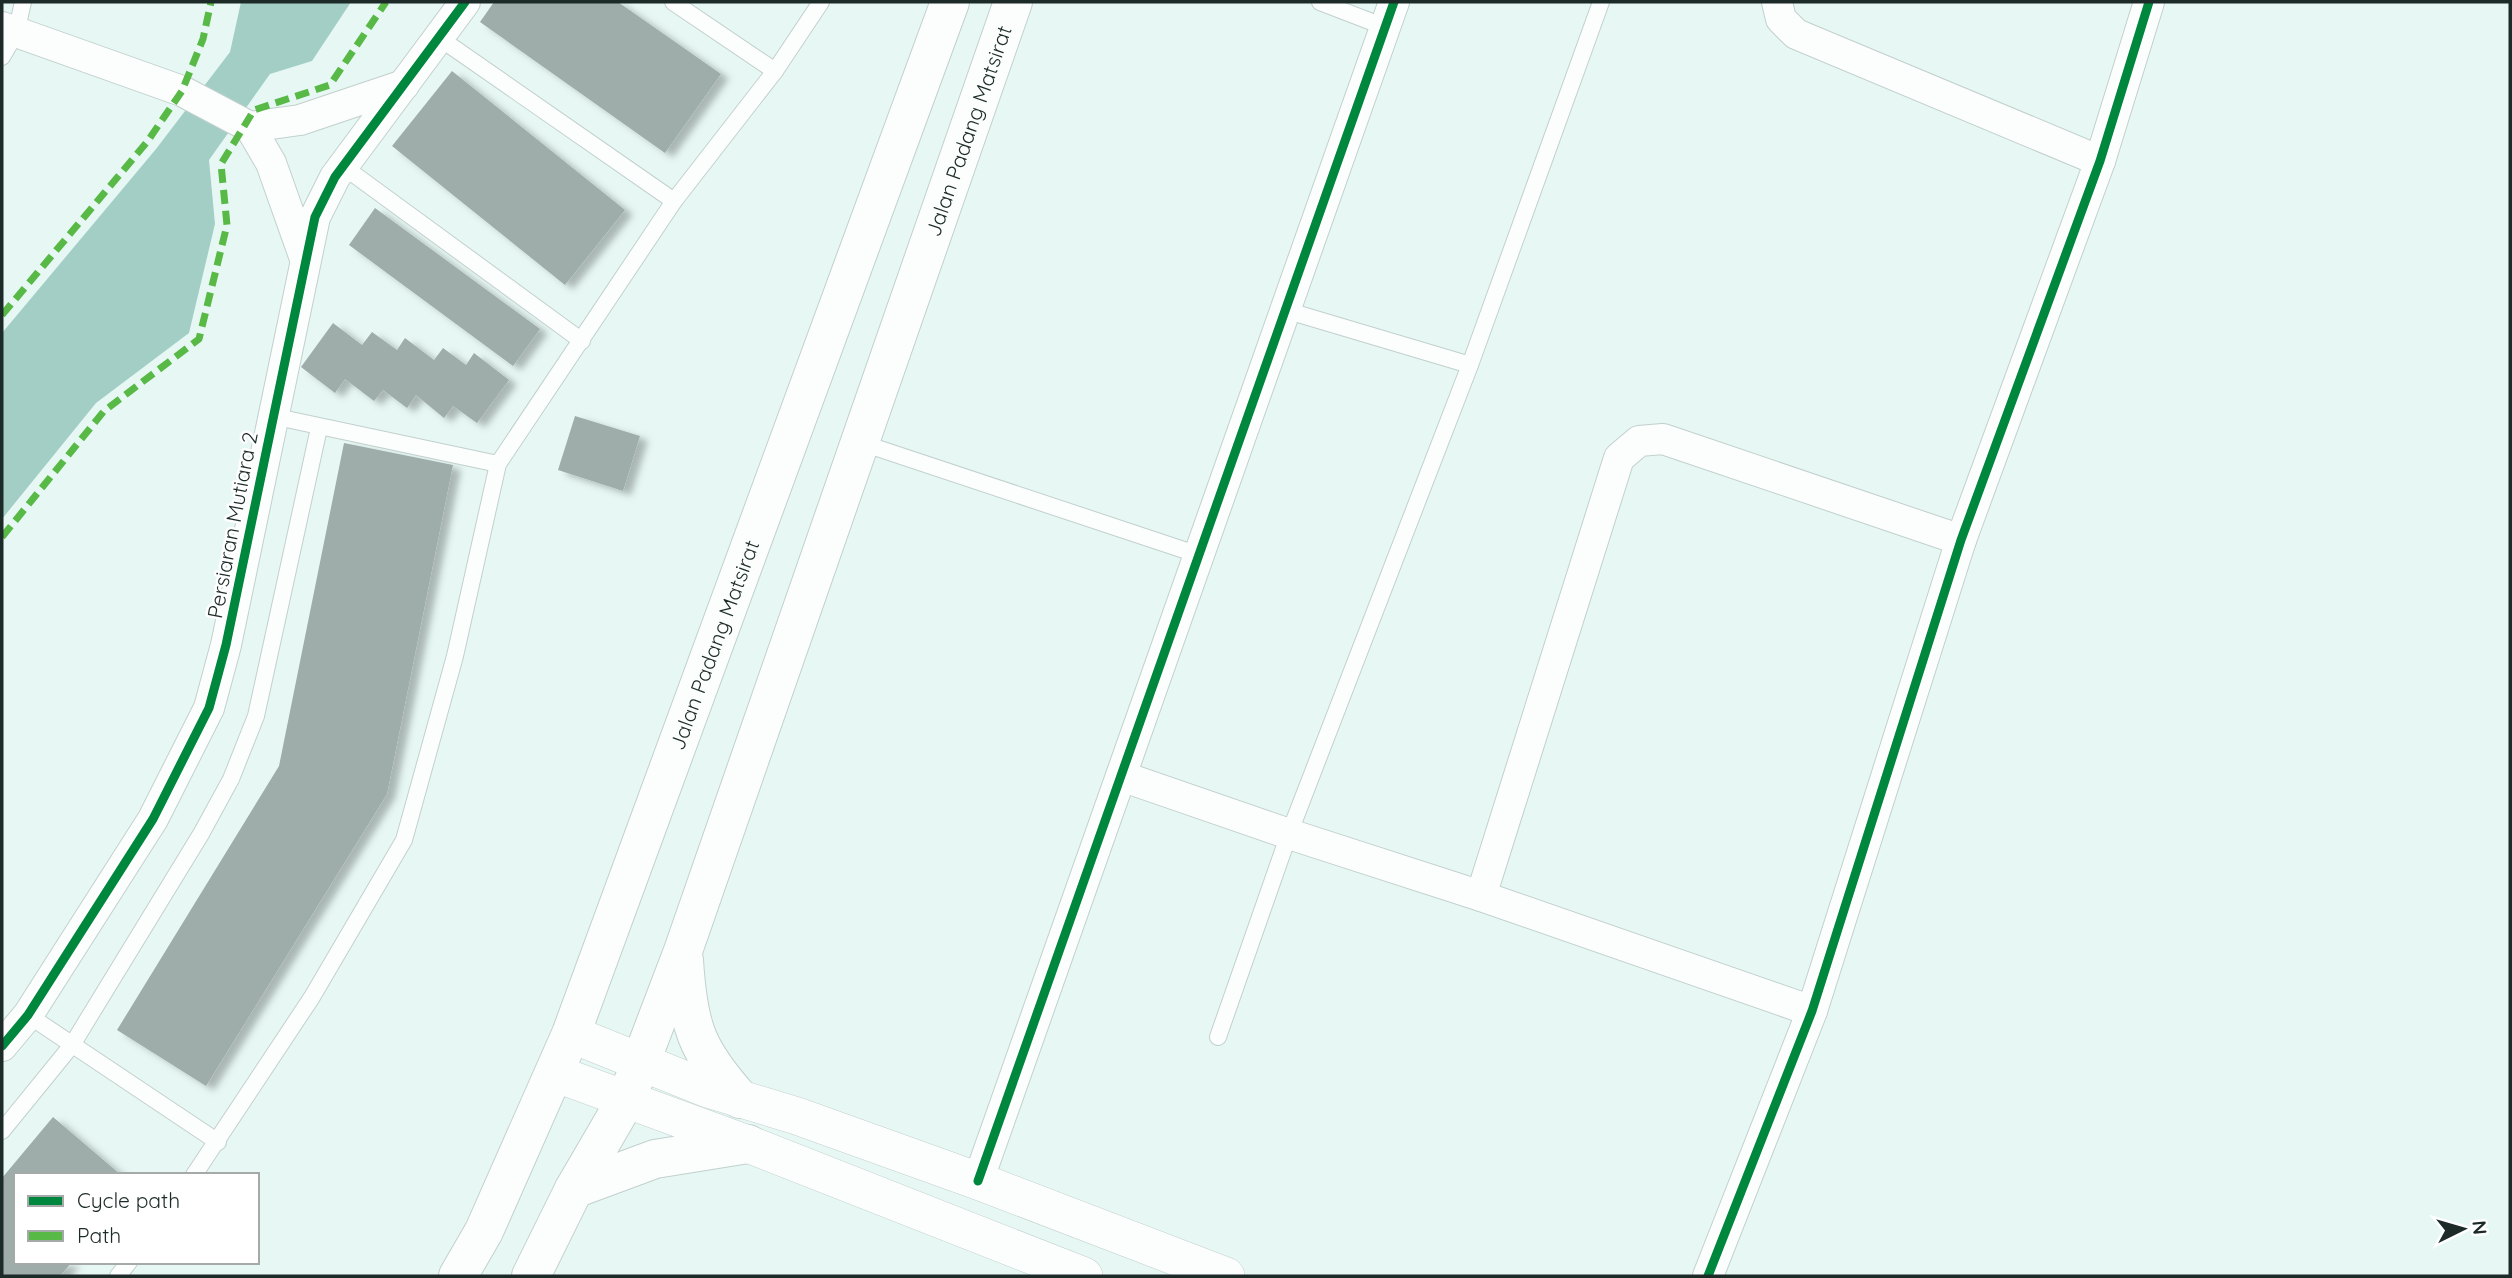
<svg xmlns="http://www.w3.org/2000/svg" width="2512" height="1278" font-family="Quicksand,sans-serif">
<style>
.water{fill:#a3cec6}
.building{fill:#9eada9;filter:url(#shadow)}
.lines{fill:none;stroke-linecap:round;stroke-linejoin:round}
.service-casing{stroke:#c2d0cd;stroke-width:18}
.minor-casing{stroke:#c2d0cd;stroke-width:32}
.tertiary-casing{stroke:#c2d0cd;stroke-width:38}
.primary-casing{stroke:#c2d0cd;stroke-width:40}
.service{stroke:#fbfefd;stroke-width:16}
.minor{stroke:#fbfefd;stroke-width:30}
.tertiary{stroke:#fbfefd;stroke-width:37}
.primary{stroke:#fbfefd;stroke-width:38}
.quiet{stroke:#58b947;stroke-width:7;stroke-dasharray:14 7;stroke-linecap:butt}
.cycleway-casing{stroke:#fff;stroke-width:13}
.cycleway{stroke:#00873e;stroke-width:9}
.labels{text-anchor:middle;dominant-baseline:central;stroke-width:5;stroke-linejoin:round;paint-order:stroke}
.street-label{font-size:21px;fill:#1d2b28;stroke:#fff}
</style>
<defs>
<filter id="shadow"><feDropShadow dx="8" dy="4.5" stdDeviation="3.5" flood-color="#0004"/></filter>
</defs>
<rect width="100%" height="100%" fill="#e7f8f4"/>
<path class="water" d="M241,2H351L312,61L270,74L209,160L215,224L189,333L96,403L2,519V333L156,149L230,52Z"/>
<g class="building">
<path d="M494,2H618L721,74L665,153L480,22Z"/>
<path d="M452,71L625,210L565,285L392,146Z"/>
<path d="M375,208L540,329L513,366L349,245Z"/>
<path d="M333,323L362,345L372,332L397,350L405,338L434,360L443,348L466,365L474,353L509,380L477,423L453,406L444,418L416,395L407,408L383,390L374,401L345,379L335,393L301,367Z"/>
<path d="M575,416L640,436L623,491L558,470Z"/>
<path d="M344,443L453,465L387,794L206,1086L117,1030L279,766Z"/>
<path d="M53,1117L121,1175H16V1262H72L60,1276H2V1178Z"/>
</g>
<g class="lines">
<defs>
<g id="service">
<path d="M673,2L775,71"/>
<path d="M1320,2L1385,27"/>
<path d="M438,37L674,201"/>
<path d="M2,57L16,33L23,2"/>
<path d="M344,167L582,341"/>
<path d="M1285,310L1470,365"/>
<path d="M272,416L498,464"/>
<path d="M859,442L1199,555"/>
<path d="M28,1015L218,1142"/>
<path d="M1218,1037L1289,834L1470,365L1601,2"/>
<path d="M2,1131L72,1045L201,834L231,779L256,716L319,428"/>
<path d="M194,1175L312,997L404,840L455,656L498,464L674,201L775,71L821,2"/>
<path d="M118,1276L129,1262"/>
</g>
<g id="minor">
<path d="M1777,2L1781,19L1796,34L2100,161"/>
<path d="M2,27L182,91L250,127L300,120L404,85"/>
<path d="M250,127L271,163L304,256"/>
<path d="M1121,776L1289,834L1481,896L1812,1011"/>
<path d="M1481,896L1619,458L1639,441L1663,439L1961,540"/>
<path d="M2,1046L28,1015L153,819L209,708L226,645L315,217L335,177L465,2"/>
<path d="M978,1181L1394,2"/>
<path d="M1708,1276L1812,1011L1961,540L2100,161L2149,2"/>
</g>
<g id="tertiary">
<path d="M571,1034L708,1089L797,1116L978,1181L1226,1276"/>
<path d="M554,1073L748,1144L1084,1276"/>
</g>
<g id="primary">
<path d="M684,960C688,1026 696,1050 740,1099"/>
<path d="M574,1189L655,1159L748,1144"/>
<path id="s1" d="M458,1276L484,1231L571,1034L950,2"/>
<path id="s2" d="M531,1276L574,1189L627,1098L683,951L1013,2"/>
</g>
</defs>
<use href="#service" class="service-casing"/>
<use href="#minor" class="minor-casing"/>
<use href="#tertiary" class="tertiary-casing"/>
<use href="#primary" class="primary-casing"/>
<use href="#service" class="service"/>
<use href="#minor" class="minor"/>
<use href="#tertiary" class="tertiary"/>
<use href="#primary" class="primary"/>
<g class="quiet">
<path d="M2,315L147,142L182,91L203,39L211,2"/>
<path d="M2,537L104,411L199,339L227,225L221,164L254,110L330,85L386,2"/>
</g>
<defs>
<g id="cycleway">
<path d="M2,1046L28,1015L153,819L209,708L226,645L315,217L335,177L465,2"/>
<path d="M978,1181L1394,2"/>
<path d="M1708,1276L1812,1011L1961,540L2100,161L2149,2"/>
</g>
</defs>
<use href="#cycleway" class="cycleway-casing"/>
<use href="#cycleway" class="cycleway"/>
</g>
<g class="labels">
<g class="street-label">
<text stroke="none"><textPath href="#s2" startOffset="1228">Jalan Padang Matsirat</textPath></text>
<text transform="translate(232 525) rotate(-79)">Persiaran Mutiara 2</text>
<text stroke="none"><textPath href="#s1" startOffset="682">Jalan Padang Matsirat</textPath></text>
</g>
</g>
<rect width="2512" height="1278" fill="none" stroke="#1d2b28" stroke-width="7"/>
<rect x="14" y="1173" width="245" height="91" fill="#ffffff" stroke="#a5aaa9" stroke-width="2"/>
<rect x="28" y="1196" width="35" height="10" fill="#00873e" stroke="#a5aaa9" stroke-width="2"/>
<text x="77" y="1208" font-size="21" fill="#1d2b28">Cycle path</text>
<rect x="28" y="1231" width="35" height="10" fill="#58b947" stroke="#a5aaa9" stroke-width="2"/>
<text x="77" y="1243" font-size="21" fill="#1d2b28">Path</text>
<g transform="translate(2463 1229) rotate(85)" stroke="#ffffff" stroke-width="5" paint-order="stroke">
<path d="M0-5L12 26L0 18L-12 26Z" fill="#1d2b28"/>
<text y="-10" font-size="19" font-weight="bold" text-anchor="middle" fill="#1d2b28">N</text>
</g>
</svg>
